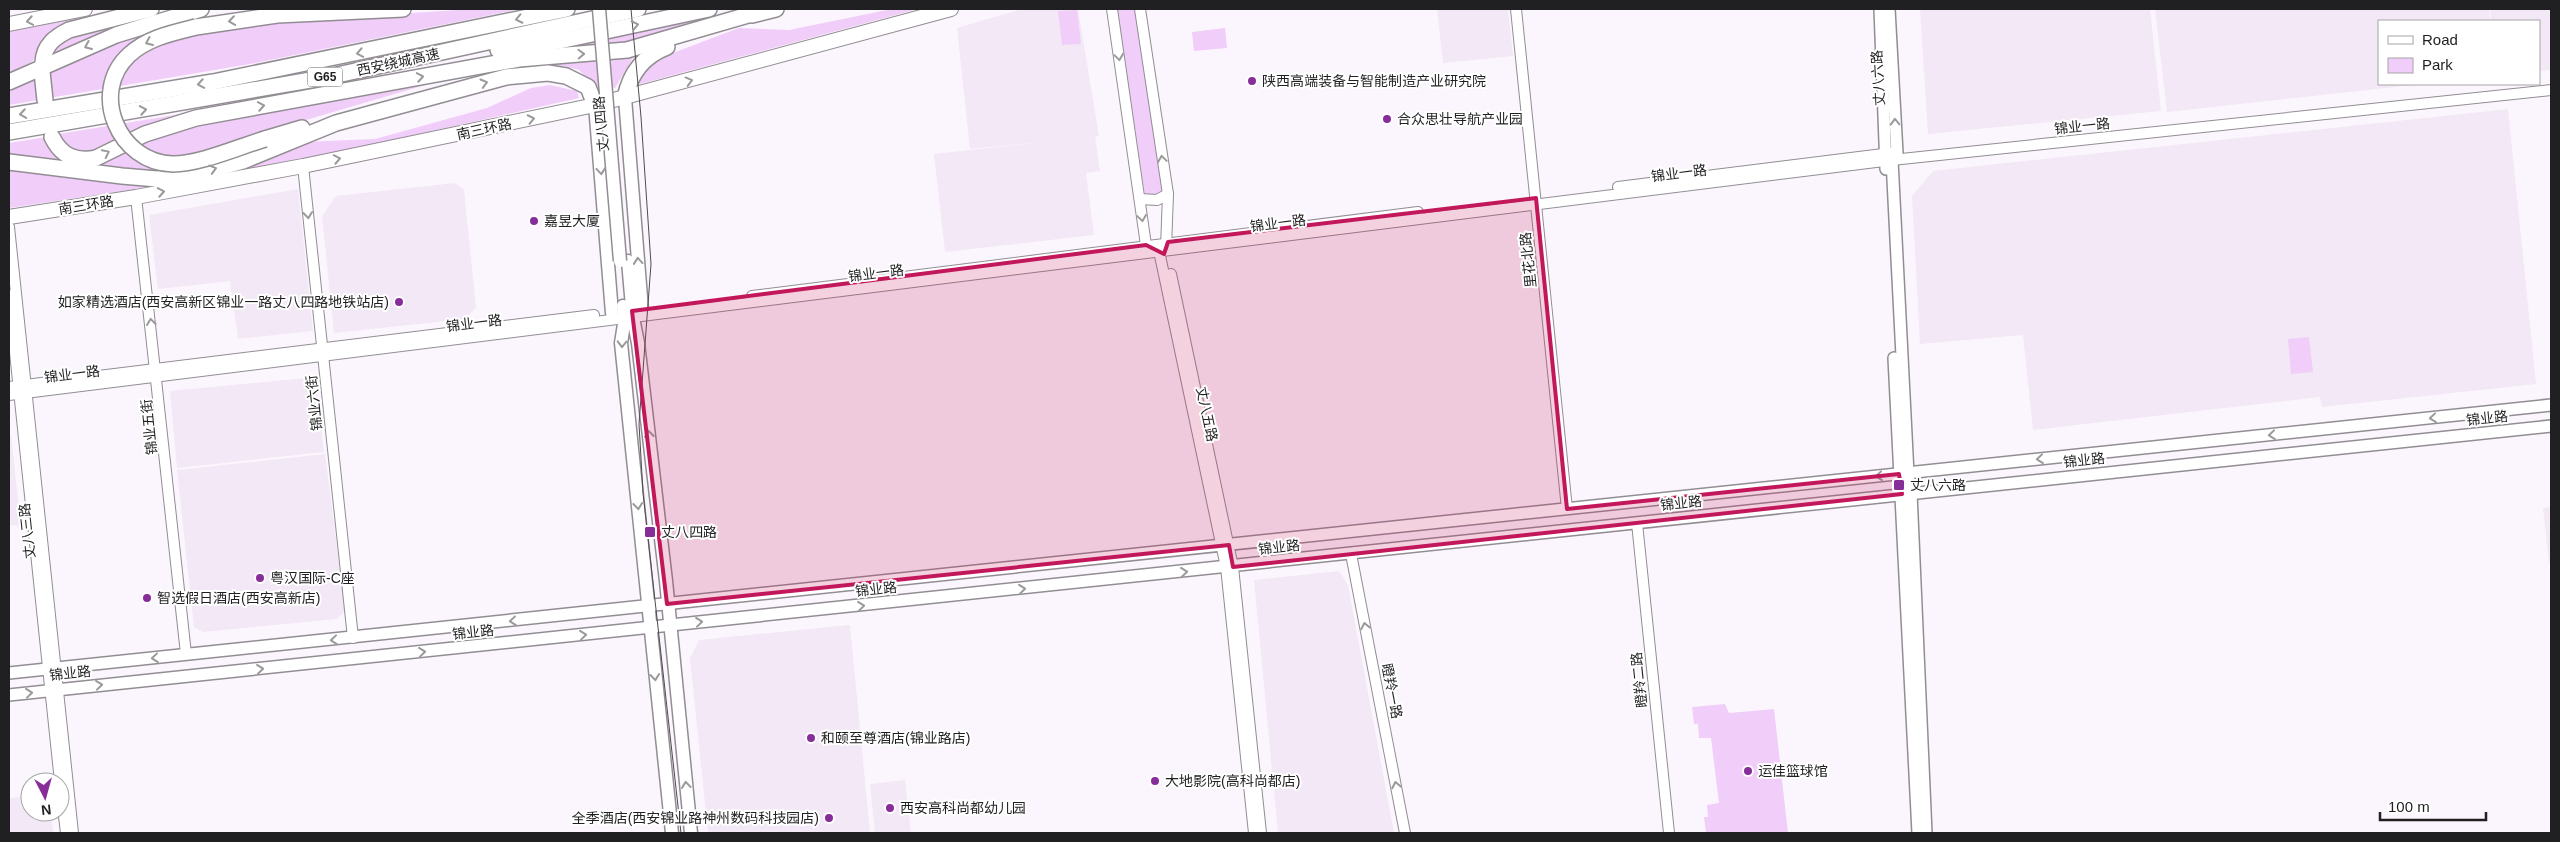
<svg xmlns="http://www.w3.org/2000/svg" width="2560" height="842" font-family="Helvetica,'Noto Sans SC',sans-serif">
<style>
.built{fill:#f3e8f5}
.green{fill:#f1cdf9}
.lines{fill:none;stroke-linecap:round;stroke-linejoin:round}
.tertiary-casing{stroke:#928d93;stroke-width:12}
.secondary-casing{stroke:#928d93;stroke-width:14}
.primary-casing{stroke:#928d93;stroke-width:15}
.trunk-casing{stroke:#928d93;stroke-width:16}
.motorway-casing{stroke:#928d93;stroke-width:18}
.tertiary{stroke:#fff;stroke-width:10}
.secondary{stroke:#fff;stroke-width:11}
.primary{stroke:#fff;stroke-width:12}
.trunk{stroke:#fff;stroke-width:14}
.motorway{stroke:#fff;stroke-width:15}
.tram{stroke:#4e4c4f;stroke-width:1}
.primary-bridge-casing{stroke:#928d93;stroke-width:15;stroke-linecap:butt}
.motorway-bridge-casing{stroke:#928d93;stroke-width:18;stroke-linecap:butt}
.primary-bridge{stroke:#fff;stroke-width:12}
.motorway-bridge{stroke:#fff;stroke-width:15}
.oneway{stroke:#9b9a9b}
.marked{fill:#c2185b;fill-opacity:0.2;stroke:#c2185b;stroke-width:4;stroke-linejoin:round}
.poi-dot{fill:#862d99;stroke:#fff;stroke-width:2}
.labels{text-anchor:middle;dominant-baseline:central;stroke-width:4;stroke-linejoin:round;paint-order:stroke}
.shield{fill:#fff;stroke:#636264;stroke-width:1}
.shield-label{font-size:12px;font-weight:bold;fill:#201f21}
.street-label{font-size:14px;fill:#201f21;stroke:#fff}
.poi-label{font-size:14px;fill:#201f21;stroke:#fff;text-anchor:start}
</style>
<rect width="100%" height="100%" fill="#fbf6fd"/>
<g class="built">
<path d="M1022,9H1078L1099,136L1095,137L1100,171L1086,173L1094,235L945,252L934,154L1042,142L970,149L957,28Z"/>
<path d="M1437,9H1508L1513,56L1443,63Z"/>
<path d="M1920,9H2150L2161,111L1928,134Z"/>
<path d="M2155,9H2489L2490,21H2379V84H2423L2167,112Z"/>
<path d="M2490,9H2551V70L2539,71V21H2491Z"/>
<path d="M2508,109L2536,384L2322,407L2320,397L2033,430L2023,335L1920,344L1912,196L1933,171Z"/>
<path d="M455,183L464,190L476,307L465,319L334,333L322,216L336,196Z"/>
<path d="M298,189L313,331L238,339L230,281L158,289L149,215Z"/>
<path d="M316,377L324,452L177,468L170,391Z"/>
<path d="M9,434L11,436L21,526L9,525Z"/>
<path d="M325,454L345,611L337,619L203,632L194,627L177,470Z"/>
<path d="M2551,507V563H2549L2543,508Z"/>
<path d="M1339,571L1348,585L1394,833H1278L1254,580Z"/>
<path d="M850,625L870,833H708L690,658L699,640Z"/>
<path d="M905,780L911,833H875L870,784Z"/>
<path d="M30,796V812H51L53,833H9V798Z"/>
</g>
<g class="green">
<path d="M122,9L38,52L33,61L9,74V32Z"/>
<path d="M472,9H520L250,64L49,98L46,70L86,50L180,20L182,33L216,26Z"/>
<path d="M892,9H918L640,84L634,82L657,59L739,28L789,30Z"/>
<path d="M1117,9H1135L1162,193L1145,196Z"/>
<path d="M1077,10L1081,44L1062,45L1058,11Z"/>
<path d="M147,14L47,56L61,38Z"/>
<path d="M711,15L648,41L538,51Z"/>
<path d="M1225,28L1227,48L1194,51L1192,32Z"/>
<path d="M636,53L615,88L595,86L579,70L564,66L497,69L501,66Z"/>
<path d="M35,74L39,100L9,105V85Z"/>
<path d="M449,78L262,133L304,142L375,139L487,108L531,88L550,85L577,91L579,98L317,157L219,175L197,177L154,171L107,168L92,164L183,125Z"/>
<path d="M193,112L93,155L73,154L53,135Z"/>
<path d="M47,137L68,163L24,156L9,157V143Z"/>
<path d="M9,168L182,182L9,208Z"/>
<path d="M2309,337L2313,372L2291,374L2288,339Z"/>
<path d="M1725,704L1729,713L1774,709L1788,833H1706L1704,817H1708L1707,805L1719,803L1711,738H1699L1698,724H1694L1692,707Z"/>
</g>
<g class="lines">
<defs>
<g id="tertiary">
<path d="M1112,9L1146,245L1159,251L1226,567L1254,833"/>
<path d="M1140,9L1168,194L1166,248"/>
<path d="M1516,9L1567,509"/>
<path d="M303,166L353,638"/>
<path d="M1618,187L1891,153"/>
<path d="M136,197L186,654"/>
<path d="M1140,199L1157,200L1168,194"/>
<path d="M9,227L73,833"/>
<path d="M1171,274L1233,567L1261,833"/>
<path d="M9,295L60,782"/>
<path d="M752,296L1418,212"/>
<path d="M9,387L594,315"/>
<path d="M9,395L1892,160L2551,90"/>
<path d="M1637,523L1669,833"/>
<path d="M1351,554L1405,833"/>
<path d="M60,784L66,833"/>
</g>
<g id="secondary">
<path d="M1880,9L1886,169"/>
<path d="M1889,9L1897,153L1892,160L1908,474L1911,493L1926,833"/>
<path d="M1894,358L1918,833"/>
<path d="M9,673L2551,405"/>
<path d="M9,695L2551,426"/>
</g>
<g id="primary">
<path d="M625,98L642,310"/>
<path d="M595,105L612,313"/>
<path d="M628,261L633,318L638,343L666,581L691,833"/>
<path d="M623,306L625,318L621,343L672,833"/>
</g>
<g id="trunk">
<path d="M9,24L85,9"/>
<path d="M9,217L136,197L303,166L595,105L951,9"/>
</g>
<g id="motorway">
<path d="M752,15L776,9"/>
<path d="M196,27L277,15L403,9"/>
<path d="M498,50L564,40L709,9"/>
<path d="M43,62C44,45 55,37 69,30L151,9"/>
<path d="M42,72L45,100"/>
<path d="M9,82L116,35L201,9"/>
<path d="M625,98C630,73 643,56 667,47"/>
<path d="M9,116L213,82L567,9"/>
<path d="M9,132L328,77L638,9"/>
<path d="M52,137C61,156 76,162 96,158L145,134L196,118L519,59L627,50L762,11"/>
<path d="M265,139L302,128"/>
<path d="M9,162L122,176L157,179L193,175L243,161L336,123L506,77L548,73L566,76L588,87L595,105"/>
</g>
</defs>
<use href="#tertiary" class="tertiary-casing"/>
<use href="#secondary" class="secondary-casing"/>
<use href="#primary" class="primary-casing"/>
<use href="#trunk" class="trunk-casing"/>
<use href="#motorway" class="motorway-casing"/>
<use href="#tertiary" class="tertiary"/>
<use href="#secondary" class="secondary"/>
<use href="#primary" class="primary"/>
<use href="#trunk" class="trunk"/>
<use href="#motorway" class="motorway"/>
<path class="tram" d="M631,9L641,117L651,264L639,424L643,493L681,833"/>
<defs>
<path id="primary-bridge" d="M599,9L620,261"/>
<path id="motorway-bridge" d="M196,27C172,33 147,38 129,55C89,92 118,163 173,164C200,164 238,147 265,139"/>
</defs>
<use href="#primary-bridge" class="primary-bridge-casing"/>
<use href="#motorway-bridge" class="motorway-bridge-casing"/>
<use href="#primary-bridge" class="primary-bridge"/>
<use href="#motorway-bridge" class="motorway-bridge"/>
</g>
<defs><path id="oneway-chevron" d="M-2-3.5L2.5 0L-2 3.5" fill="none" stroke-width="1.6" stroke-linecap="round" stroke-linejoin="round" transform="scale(1.25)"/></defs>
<g class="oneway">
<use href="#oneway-chevron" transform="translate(519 19) rotate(168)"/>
<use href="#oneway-chevron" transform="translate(30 21) rotate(170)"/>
<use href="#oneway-chevron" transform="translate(232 21) rotate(172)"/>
<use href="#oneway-chevron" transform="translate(635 25) rotate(-12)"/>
<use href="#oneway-chevron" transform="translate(149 42) rotate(156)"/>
<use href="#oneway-chevron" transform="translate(88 46) rotate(157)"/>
<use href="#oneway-chevron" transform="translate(360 53) rotate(169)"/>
<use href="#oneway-chevron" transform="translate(581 54) rotate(-2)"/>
<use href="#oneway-chevron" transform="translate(1119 57) rotate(82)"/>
<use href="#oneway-chevron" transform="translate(420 77) rotate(-10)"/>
<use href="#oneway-chevron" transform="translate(689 81) rotate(-15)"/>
<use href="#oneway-chevron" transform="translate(484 83) rotate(-16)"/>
<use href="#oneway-chevron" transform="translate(201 84) rotate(170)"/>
<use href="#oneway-chevron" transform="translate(261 106) rotate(-10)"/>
<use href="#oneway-chevron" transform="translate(143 110) rotate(-10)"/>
<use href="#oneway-chevron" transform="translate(23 114) rotate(171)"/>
<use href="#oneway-chevron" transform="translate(531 119) rotate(-12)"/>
<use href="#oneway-chevron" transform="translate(1895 122) rotate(-92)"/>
<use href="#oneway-chevron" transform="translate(106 153) rotate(-26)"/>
<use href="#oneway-chevron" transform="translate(337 159) rotate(-11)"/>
<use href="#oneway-chevron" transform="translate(1162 159) rotate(-98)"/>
<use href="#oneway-chevron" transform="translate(213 169) rotate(-16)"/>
<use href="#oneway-chevron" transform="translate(601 171) rotate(85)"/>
<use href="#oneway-chevron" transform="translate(161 192) rotate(-10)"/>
<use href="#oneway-chevron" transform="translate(308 215) rotate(84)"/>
<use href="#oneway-chevron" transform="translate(1142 218) rotate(82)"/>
<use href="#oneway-chevron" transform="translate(638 261) rotate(-95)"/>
<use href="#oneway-chevron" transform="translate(151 322) rotate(-97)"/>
<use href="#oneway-chevron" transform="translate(622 344) rotate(91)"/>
<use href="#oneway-chevron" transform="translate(2433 418) rotate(174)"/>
<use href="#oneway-chevron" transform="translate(649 434) rotate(-97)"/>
<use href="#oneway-chevron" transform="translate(2272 435) rotate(174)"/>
<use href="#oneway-chevron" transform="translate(2040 459) rotate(174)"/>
<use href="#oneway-chevron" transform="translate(1879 476) rotate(174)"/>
<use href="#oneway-chevron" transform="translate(638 506) rotate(84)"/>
<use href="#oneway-chevron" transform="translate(1184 572) rotate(-6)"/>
<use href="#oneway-chevron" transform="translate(1022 589) rotate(-6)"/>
<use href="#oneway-chevron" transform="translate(861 606) rotate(-6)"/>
<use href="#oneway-chevron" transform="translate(513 621) rotate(174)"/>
<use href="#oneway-chevron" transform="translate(699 622) rotate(-6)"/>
<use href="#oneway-chevron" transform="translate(1365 626) rotate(-101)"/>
<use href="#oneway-chevron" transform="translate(583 635) rotate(-6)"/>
<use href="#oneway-chevron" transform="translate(334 640) rotate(174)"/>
<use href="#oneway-chevron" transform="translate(422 652) rotate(-6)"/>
<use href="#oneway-chevron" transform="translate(155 658) rotate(174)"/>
<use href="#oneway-chevron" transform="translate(260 669) rotate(-6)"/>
<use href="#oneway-chevron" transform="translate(655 677) rotate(84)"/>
<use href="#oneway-chevron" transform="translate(99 685) rotate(-6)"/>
<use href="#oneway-chevron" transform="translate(29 693) rotate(-6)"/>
<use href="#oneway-chevron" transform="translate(686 785) rotate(-96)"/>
<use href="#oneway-chevron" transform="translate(1396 785) rotate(-101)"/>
</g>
<path class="marked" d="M1536,198L1567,509L1899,474L1902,494L1233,567L1229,545L667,604L632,311L1146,245L1164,254L1168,242Z"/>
<g class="poi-dot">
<circle cx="1252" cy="81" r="5"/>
<circle cx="1387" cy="119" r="5"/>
<circle cx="534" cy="221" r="5"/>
<circle cx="399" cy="302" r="5"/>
<rect x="1893" y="479" width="12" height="12" rx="2.5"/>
<rect x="644" y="526" width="12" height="12" rx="2.5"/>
<circle cx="260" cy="578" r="5"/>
<circle cx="147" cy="598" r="5"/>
<circle cx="811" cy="738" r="5"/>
<circle cx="1748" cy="771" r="5"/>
<circle cx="1155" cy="781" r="5"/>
<circle cx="890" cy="808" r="5"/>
<circle cx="829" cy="818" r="5"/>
</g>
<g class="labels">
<rect class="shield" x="307.5" y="67.5" width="35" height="19" rx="4"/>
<g class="shield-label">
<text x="325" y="77">G65</text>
</g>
<g class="street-label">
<text transform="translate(398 62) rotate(-12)">西安绕城高速</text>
<text transform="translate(1878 78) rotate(-93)">丈八六路</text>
<text transform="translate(601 124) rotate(-95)">丈八四路</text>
<text transform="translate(2082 126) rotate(-6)">锦业一路</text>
<text transform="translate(484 129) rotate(-12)">南三环路</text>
<text transform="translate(1679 173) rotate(-7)">锦业一路</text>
<text transform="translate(86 205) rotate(-9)">南三环路</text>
<text transform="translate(1278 223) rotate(-7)">锦业一路</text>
<text transform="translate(1528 260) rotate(-96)">里花北路</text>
<text transform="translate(876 273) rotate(-7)">锦业一路</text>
<text transform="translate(474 323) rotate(-7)">锦业一路</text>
<text transform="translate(72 374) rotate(-7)">锦业一路</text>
<text transform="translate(314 403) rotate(-96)">锦业六街</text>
<text transform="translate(1207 414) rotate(78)">丈八五路</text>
<text transform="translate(2487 418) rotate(-6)">锦业路</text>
<text transform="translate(149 427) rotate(-96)">锦业五街</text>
<text transform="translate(2084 460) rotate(-6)">锦业路</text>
<text transform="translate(1681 503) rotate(-6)">锦业路</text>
<text transform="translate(27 531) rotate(-96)">丈八三路</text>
<text transform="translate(1279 547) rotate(-6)">锦业路</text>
<text transform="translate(876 589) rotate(-6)">锦业路</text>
<text transform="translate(473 632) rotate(-6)">锦业路</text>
<text transform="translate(70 673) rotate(-6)">锦业路</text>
<text transform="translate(1639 680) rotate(-96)">瞪羚二路</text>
<text transform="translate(1392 691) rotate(79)">瞪羚一路</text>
</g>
<g class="poi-label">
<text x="1262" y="81">陕西高端装备与智能制造产业研究院</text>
<text x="1397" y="119">合众思壮导航产业园</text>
<text x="544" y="221">嘉昱大厦</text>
<text x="389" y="302" text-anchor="end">如家精选酒店(西安高新区锦业一路丈八四路地铁站店)</text>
<text x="1910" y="485">丈八六路</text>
<text x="661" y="532">丈八四路</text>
<text x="270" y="578">粤汉国际-C座</text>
<text x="157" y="598">智选假日酒店(西安高新店)</text>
<text x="821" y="738">和颐至尊酒店(锦业路店)</text>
<text x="1758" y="771">运佳篮球馆</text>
<text x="1165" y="781">大地影院(高科尚都店)</text>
<text x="900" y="808">西安高科尚都幼儿园</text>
<text x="819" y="818" text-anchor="end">全季酒店(西安锦业路神州数码科技园店)</text>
</g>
</g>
<rect width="2560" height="842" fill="none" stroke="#201f21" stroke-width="20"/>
<rect x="2378" y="20" width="162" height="65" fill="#ffffff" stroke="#a6a5a6"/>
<rect x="2388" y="36" width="25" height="8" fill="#ffffff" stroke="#a6a5a6"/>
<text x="2422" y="45" font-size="15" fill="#201f21">Road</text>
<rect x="2388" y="58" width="25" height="15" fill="#f1cdf9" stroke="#a6a5a6"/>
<text x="2422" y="70" font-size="15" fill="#201f21">Park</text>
<g transform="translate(45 797) rotate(174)"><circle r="24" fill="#ffffff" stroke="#a6a5a6"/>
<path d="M0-4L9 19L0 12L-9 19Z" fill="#862d99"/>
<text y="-8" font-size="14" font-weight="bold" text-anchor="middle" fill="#201f21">N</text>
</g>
<path d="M2380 812v8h106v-8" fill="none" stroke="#201f21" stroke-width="2.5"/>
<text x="2388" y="812" font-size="15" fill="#201f21" stroke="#ffffff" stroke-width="4" paint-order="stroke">100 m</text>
</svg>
